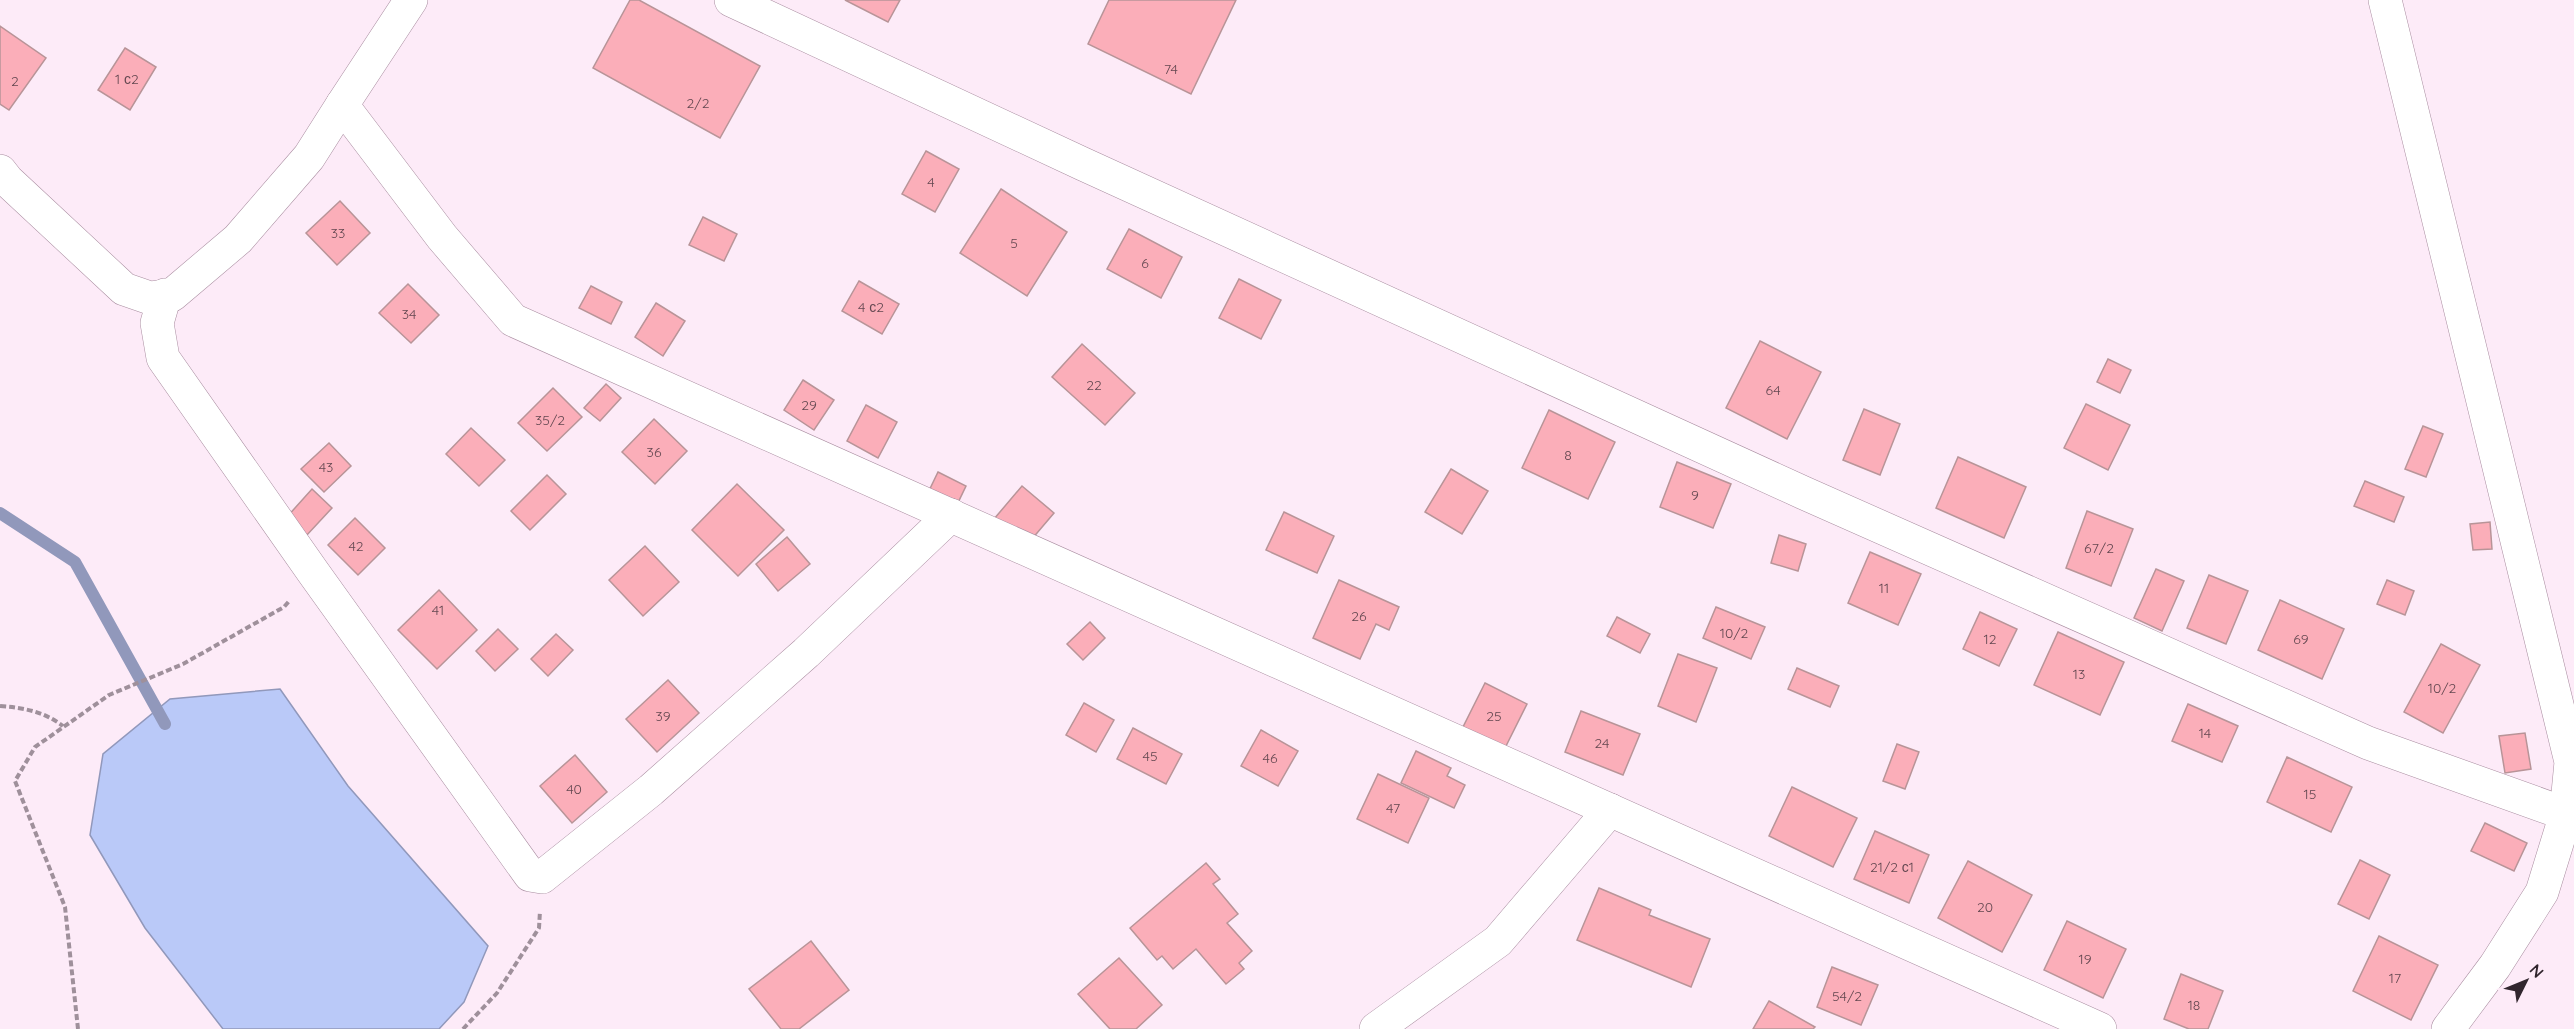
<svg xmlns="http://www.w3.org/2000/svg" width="2574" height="1029" font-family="Quicksand,sans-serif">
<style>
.water{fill:#bac9f8;stroke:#9198bb;stroke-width:1.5}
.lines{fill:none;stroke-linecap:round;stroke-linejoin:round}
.stream{stroke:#9198bb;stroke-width:12}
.building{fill:#fbaeb9;stroke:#b89498;stroke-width:1.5}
.minor-casing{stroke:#a98da0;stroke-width:34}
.path{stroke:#9f909b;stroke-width:4;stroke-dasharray:6 3;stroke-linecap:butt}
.minor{stroke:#fff;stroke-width:33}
.labels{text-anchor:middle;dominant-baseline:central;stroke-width:5;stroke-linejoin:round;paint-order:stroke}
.number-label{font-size:14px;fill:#644851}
</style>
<rect width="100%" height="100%" fill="#fdebf8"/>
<path class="water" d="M280,689L348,786L488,946L464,1002L439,1029H223L145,928L90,835L103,754L170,699Z"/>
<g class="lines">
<path class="stream" d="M0,513L75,562L165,724"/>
</g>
<g class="building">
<path d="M630,0H639L760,66L720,138L593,68Z"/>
<path d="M845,0H900L888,22Z"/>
<path d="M1109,0H1236L1191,94L1088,44Z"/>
<path d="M0,26L46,58L9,110L0,104Z"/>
<path d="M125,48L156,67L130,110L98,90Z"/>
<path d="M926,151L959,169L935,212L902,194Z"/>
<path d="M1001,189L1067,232L1027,296L960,253Z"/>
<path d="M340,201L370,233L337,265L306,233Z"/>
<path d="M703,217L737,234L724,261L689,245Z"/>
<path d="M1129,229L1182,257L1161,298L1107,269Z"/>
<path d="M1239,279L1281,300L1261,339L1219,318Z"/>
<path d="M859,281L899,304L882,334L842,311Z"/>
<path d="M408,284L439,315L411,343L379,313Z"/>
<path d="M591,286L622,302L611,324L579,308Z"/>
<path d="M656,303L685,321L663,356L635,337Z"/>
<path d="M1760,341L1821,372L1787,439L1726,408Z"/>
<path d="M1082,344L1135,393L1105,425L1052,377Z"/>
<path d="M2108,359L2131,370L2120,393L2097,382Z"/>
<path d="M803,380L834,400L814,430L784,410Z"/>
<path d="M606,384L621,398L600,421L584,408Z"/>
<path d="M553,388L582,417L547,451L518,423Z"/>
<path d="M2086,404L2130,425L2108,470L2064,448Z"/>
<path d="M866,405L897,422L878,458L847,441Z"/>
<path d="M1864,409L1900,424L1880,475L1843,460Z"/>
<path d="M1549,410L1615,442L1588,499L1522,468Z"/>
<path d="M654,419L687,451L655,484L622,452Z"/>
<path d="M2423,426L2443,434L2426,477L2405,469Z"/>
<path d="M471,428L505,460L479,486L446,454Z"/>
<path d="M329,443L351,466L324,492L301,469Z"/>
<path d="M1958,457L2026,487L2004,538L1936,508Z"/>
<path d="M1677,462L1731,484L1713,528L1660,507Z"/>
<path d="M1451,469L1488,491L1462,534L1425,512Z"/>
<path d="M938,472L966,486L954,511L926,497Z"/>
<path d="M547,475L566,494L530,530L511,511Z"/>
<path d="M2365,481L2404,497L2394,522L2354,506Z"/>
<path d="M737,484L784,530L738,576L692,530Z"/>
<path d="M1022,486L1054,513L1026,546L994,519Z"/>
<path d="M312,489L332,508L306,536L286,518Z"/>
<path d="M2087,511L2133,529L2111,586L2066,568Z"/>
<path d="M1284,512L1334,536L1317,573L1266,550Z"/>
<path d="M355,518L385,548L358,575L328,545Z"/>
<path d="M2490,522L2492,549L2473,550L2470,524Z"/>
<path d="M1779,535L1806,544L1798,571L1771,563Z"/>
<path d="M787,537L810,564L778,591L756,564Z"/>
<path d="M645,546L679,582L643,616L609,580Z"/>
<path d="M1870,552L1921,574L1898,625L1848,603Z"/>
<path d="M2156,569L2184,581L2162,631L2134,618Z"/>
<path d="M2209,575L2248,591L2226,644L2187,628Z"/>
<path d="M1339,580L1399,607L1389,630L1376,624L1360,659L1313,638Z"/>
<path d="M2387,580L2414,591L2405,615L2377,604Z"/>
<path d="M439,590L477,630L437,669L398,630Z"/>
<path d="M2280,600L2344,629L2322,679L2258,650Z"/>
<path d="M1716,607L1765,627L1751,659L1703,638Z"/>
<path d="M1980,612L2017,629L1999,666L1963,649Z"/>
<path d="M1617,617L1650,634L1640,653L1607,636Z"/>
<path d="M1090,622L1105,638L1083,660L1067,644Z"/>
<path d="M498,629L518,649L495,671L476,651Z"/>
<path d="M2058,632L2124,662L2100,715L2034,685Z"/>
<path d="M556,634L573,650L548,676L531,659Z"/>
<path d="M2441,644L2480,665L2443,733L2404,712Z"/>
<path d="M1678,654L1717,668L1696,722L1658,706Z"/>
<path d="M1797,668L1839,686L1830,707L1788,689Z"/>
<path d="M668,680L699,713L657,752L626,719Z"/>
<path d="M1485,683L1527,704L1504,750L1462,729Z"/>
<path d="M1084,703L1114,720L1096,752L1066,735Z"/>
<path d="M2188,704L2238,726L2222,762L2172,741Z"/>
<path d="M1581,711L1640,734L1623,775L1565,752Z"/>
<path d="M1133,728L1182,754L1166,784L1117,759Z"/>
<path d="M1261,730L1298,751L1278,786L1241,766Z"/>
<path d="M2525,733L2531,769L2505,773L2499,736Z"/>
<path d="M1897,744L1919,752L1905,789L1883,781Z"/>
<path d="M1416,751L1451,768L1447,776L1465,785L1454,808L1401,783Z"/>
<path d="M575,755L607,792L572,823L540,786Z"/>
<path d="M2287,757L2352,787L2331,832L2267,802Z"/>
<path d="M1378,774L1429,798L1408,843L1357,819Z"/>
<path d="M1792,787L1857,818L1833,867L1769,836Z"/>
<path d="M2485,823L2527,843L2514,871L2471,851Z"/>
<path d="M1875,831L1929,855L1909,903L1854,879Z"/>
<path d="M2360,860L2390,875L2369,919L2338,904Z"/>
<path d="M1968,861L2032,895L2002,952L1938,918Z"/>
<path d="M1206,863L1220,879L1213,884L1238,914L1227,923L1252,951L1239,963L1244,969L1226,984L1196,949L1173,969L1162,956L1157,960L1130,928Z"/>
<path d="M1599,888L1651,910L1649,915L1710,939L1691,987L1577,940Z"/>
<path d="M2067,921L2126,949L2103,998L2044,970Z"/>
<path d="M2379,936L2438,965L2411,1020L2353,991Z"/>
<path d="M811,941L849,990L799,1029H781L749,989Z"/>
<path d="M1119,958L1162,1005L1136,1029H1110L1078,994Z"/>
<path d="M1832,967L1878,985L1861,1025L1817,1007Z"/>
<path d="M2181,974L2223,991L2208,1029H2189L2164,1019Z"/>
<path d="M1769,1001L1815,1027L1813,1029H1753Z"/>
</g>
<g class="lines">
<defs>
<g id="minor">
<path d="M411,0L342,105L442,237L513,320L2100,1029"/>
<path d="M731,0L1083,164L1804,493L2368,743L2566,814"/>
<path d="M2385,0L2571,762L2566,814L2542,892L2495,966L2448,1029"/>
<path d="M0,171L7,180L124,289L150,298L172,295L238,239L309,157L342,105"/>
<path d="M165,295L157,323L163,358L313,572L530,875L542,877L651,790L806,653L951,515"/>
<path d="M1376,1029L1498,941L1610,810"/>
</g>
</defs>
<use href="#minor" class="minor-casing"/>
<g class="path">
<path d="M0,706C24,708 43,711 63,726"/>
<path d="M78,1029L65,907L15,781L35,747L109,695L183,664L284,607L290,600"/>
<path d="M463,1029L497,993L539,928L540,911"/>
</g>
<use href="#minor" class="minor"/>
</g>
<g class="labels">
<g class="number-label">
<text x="1171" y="69">74</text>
<text x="127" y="79">1 с2</text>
<text x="15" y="81">2</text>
<text x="698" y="103">2/2</text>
<text x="931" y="182">4</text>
<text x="338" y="233">33</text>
<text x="1014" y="243">5</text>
<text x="1145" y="263">6</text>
<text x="871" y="307">4 с2</text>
<text x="409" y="314">34</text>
<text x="1094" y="385">22</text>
<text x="1773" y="390">64</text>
<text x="809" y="405">29</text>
<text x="550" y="420">35/2</text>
<text x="654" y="452">36</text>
<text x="1568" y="455">8</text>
<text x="326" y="467">43</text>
<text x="1695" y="495">9</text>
<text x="356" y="546">42</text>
<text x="2099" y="548">67/2</text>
<text x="1884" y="588">11</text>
<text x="438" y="610">41</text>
<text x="1359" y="616">26</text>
<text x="1734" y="633">10/2</text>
<text x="1990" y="639">12</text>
<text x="2301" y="639">69</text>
<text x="2079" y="674">13</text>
<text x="2442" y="688">10/2</text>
<text x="663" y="716">39</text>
<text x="1494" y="716">25</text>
<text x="2205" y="733">14</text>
<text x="1602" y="743">24</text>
<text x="1150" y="756">45</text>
<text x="1270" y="758">46</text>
<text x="574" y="789">40</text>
<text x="2310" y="794">15</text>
<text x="1393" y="808">47</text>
<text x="1892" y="867">21/2 с1</text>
<text x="1985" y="907">20</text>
<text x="2085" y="959">19</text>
<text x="2395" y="978">17</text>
<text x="1847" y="996">54/2</text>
<text x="2194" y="1005">18</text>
</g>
</g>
<g transform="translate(2526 981) rotate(47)" stroke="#fdebf8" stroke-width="4.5" paint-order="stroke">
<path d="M0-4.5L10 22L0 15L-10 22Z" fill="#31262e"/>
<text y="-9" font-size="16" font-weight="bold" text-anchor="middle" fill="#31262e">N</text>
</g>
</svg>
